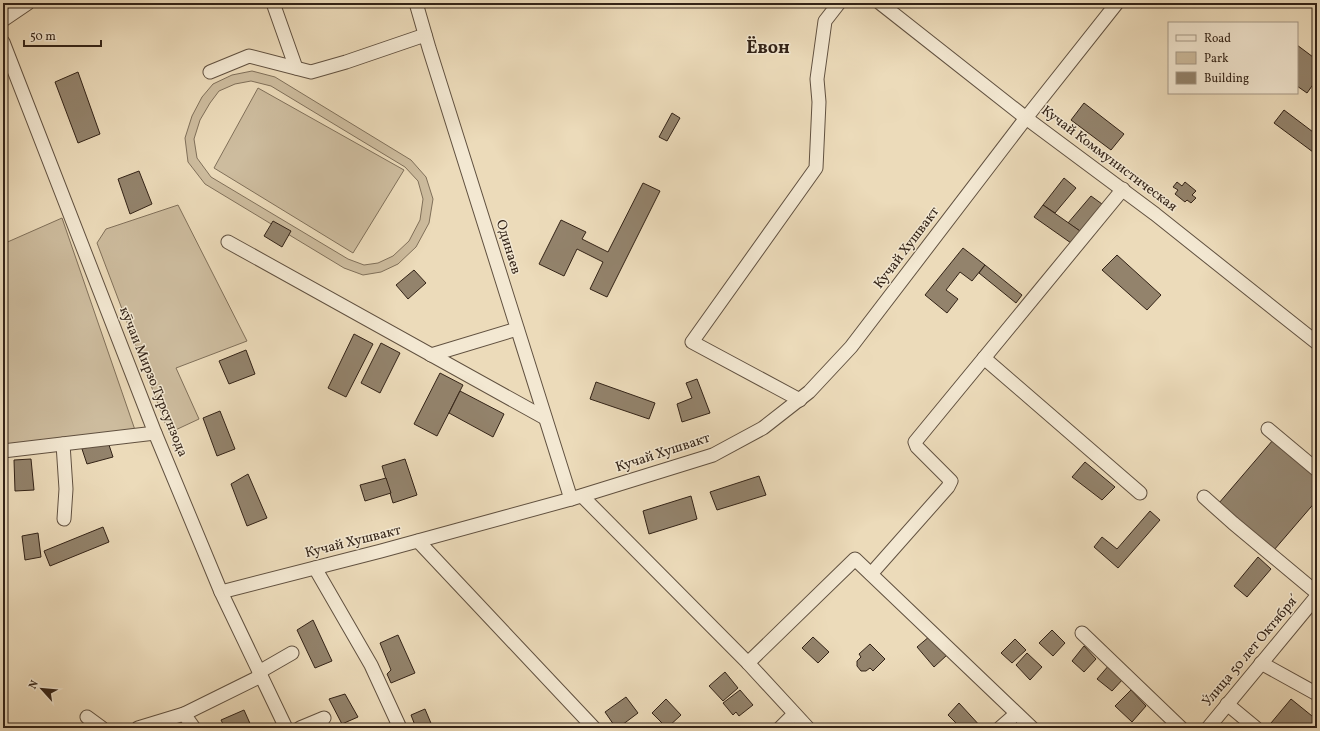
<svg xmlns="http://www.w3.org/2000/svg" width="1320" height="731" font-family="Vollkorn,serif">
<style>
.green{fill:#cdbc9e;stroke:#80705a;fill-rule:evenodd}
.building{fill:#93836c;stroke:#332317}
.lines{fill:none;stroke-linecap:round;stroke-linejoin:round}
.minor-casing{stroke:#615140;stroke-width:15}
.minor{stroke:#f3e8d2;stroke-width:13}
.labels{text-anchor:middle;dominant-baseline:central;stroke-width:3;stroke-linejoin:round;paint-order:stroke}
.street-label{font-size:14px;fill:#332317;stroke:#f3e8d2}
.district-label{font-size:18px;font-weight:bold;fill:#332317;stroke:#f3e8d2}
</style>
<rect width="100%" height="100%" fill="#ecdbba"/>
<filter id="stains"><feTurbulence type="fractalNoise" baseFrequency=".005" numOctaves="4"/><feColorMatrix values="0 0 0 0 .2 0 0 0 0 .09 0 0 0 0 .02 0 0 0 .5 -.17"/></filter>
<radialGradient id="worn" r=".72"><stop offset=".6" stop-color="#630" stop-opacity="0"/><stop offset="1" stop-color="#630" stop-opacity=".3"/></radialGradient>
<g class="green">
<path d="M252,71L275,77L411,160L426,177L433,199L429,223L416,247L398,264L381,272L363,275L344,268L205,184L188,162L185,138L192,116L202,97L213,84L232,75ZM251,81L271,86L405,167L418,181L423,199L420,220L409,241L393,256L378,263L364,265L348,259L211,177L197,158L194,139L200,120L210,103L219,91L235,84Z"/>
<path d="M258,88L404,170L353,253L214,168Z"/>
<path d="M178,205L247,341L176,368L199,419L169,433L97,243L106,229Z"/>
<path d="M62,218L135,430L3,447V244Z"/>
</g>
<g class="building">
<path d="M1297,45L1317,60V79L1307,93L1297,86Z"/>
<path d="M78,72L100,134L78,143L55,82Z"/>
<path d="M1084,103L1124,134L1111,150L1071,120Z"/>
<path d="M1284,110L1317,135V155L1274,123Z"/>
<path d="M672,113L680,118L667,141L659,137Z"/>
<path d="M139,171L152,204L130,214L118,179Z"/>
<path d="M1064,178L1076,188L1055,213L1043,205Z"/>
<path d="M1177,182L1182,186L1185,182L1196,191L1192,195L1196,198L1191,203L1187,200L1185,202L1175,194L1178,190L1173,187Z"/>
<path d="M643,183L660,191L607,297L590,289L603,262L577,249L564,276L539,264L561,220L586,232L582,239L608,252Z"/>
<path d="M1091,196L1102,204L1080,231L1068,223Z"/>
<path d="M1043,205L1080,231L1071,243L1034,217Z"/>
<path d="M273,221L291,231L282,247L264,236Z"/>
<path d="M963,248L985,265L972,281L960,272L946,290L958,299L947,313L925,295Z"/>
<path d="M1117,255L1161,295L1147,310L1102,270Z"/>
<path d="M985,265L1022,295L1016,303L979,273Z"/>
<path d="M414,270L426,283L408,299L396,285Z"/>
<path d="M354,334L373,344L346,397L328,388Z"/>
<path d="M381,343L400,353L380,393L361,383Z"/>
<path d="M246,350L255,374L229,384L219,361Z"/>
<path d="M440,373L463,385L437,436L414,424Z"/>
<path d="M697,379L710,413L682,422L677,404L692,398L686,383Z"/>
<path d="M596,382L655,403L649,419L590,399Z"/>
<path d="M460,391L504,414L493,437L449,413Z"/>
<path d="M220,411L235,449L217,456L203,418Z"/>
<path d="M1273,440L1317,478V500L1274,550L1219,503Z"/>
<path d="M108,442L113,457L87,464L82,449Z"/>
<path d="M31,459L34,490L15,491L14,460Z"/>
<path d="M405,459L417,495L393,503L382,466Z"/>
<path d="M1085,462L1115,487L1102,500L1072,477Z"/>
<path d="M248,474L267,518L247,526L231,484Z"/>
<path d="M759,476L766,495L717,510L710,492Z"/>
<path d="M386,478L391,493L365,501L360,485Z"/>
<path d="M691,496L697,519L649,534L643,511Z"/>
<path d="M1150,511L1160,520L1118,568L1094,547L1102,537L1117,549Z"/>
<path d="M103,527L109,542L50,566L44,551Z"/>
<path d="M38,533L41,557L25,560L22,536Z"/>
<path d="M1258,557L1271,569L1247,597L1234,586Z"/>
<path d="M313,620L332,661L315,668L297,630Z"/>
<path d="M1052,630L1065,643L1053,656L1039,643Z"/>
<path d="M398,635L415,673L391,683L387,674L391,670L380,643Z"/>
<path d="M930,636L947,655L934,667L917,647Z"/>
<path d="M813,637L829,652L818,663L802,648Z"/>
<path d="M1015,639L1026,650L1012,663L1001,653Z"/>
<path d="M870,644L885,659L873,671L870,668L866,671H861L857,666V661L861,657L859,654Z"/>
<path d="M1084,646L1096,659L1084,672L1072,661Z"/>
<path d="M1027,653L1042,667L1030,680L1016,665Z"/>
<path d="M1110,664L1124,678L1112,691L1097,679Z"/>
<path d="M725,672L738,688L723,701L709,686Z"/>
<path d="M740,690L753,705L739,716L736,712L733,715L723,703Z"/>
<path d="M1131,690L1146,706L1132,722L1115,706Z"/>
<path d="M345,694L358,717L342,724L329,699Z"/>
<path d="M626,697L638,713L618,728H616L605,712Z"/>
<path d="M666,699L681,715L667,728L652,713Z"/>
<path d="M1291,699L1317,720V728H1277L1271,723Z"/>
<path d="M959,703L982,728H961L948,715Z"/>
<path d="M425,709L433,728H416L411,715Z"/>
<path d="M244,710L252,728H225L221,720Z"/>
</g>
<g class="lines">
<defs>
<g id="minor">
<path d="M273,3L296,68"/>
<path d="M416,3L429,48L571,499"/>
<path d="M880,3L1026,118L1155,214L1317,343"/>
<path d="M3,20L28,3"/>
<path d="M3,42L155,433L221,592L286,728"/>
<path d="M210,72L249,56L311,72L346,62L425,35"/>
<path d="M228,242L545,418"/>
<path d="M431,355L517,329"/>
<path d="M984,358L1140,493"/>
<path d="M800,400L692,342L816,168L819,102L817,79L825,21L839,3"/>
<path d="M1268,429L1317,470"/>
<path d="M63,444L66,489L64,519"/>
<path d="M3,451L155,433"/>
<path d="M582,496L748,663L808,728"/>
<path d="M1204,497L1233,523L1317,593"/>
<path d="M418,541L594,728"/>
<path d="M315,568L371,665L400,728"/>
<path d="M871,574L948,487L951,481L917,447L915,442L1123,189"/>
<path d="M221,592L381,551L571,499L713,455L763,428L809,392L851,347L1026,118L1117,3"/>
<path d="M1082,633L1181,728"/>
<path d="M748,663L855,559L1032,728"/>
<path d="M1261,663L1317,694"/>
<path d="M259,672L292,653"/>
<path d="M1227,704L1256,728"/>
<path d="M87,717L102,728"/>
<path d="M138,728L184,714"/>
<path d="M194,728L184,714L261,676"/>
<path d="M300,728L324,718"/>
<path d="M780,728L794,714"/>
<path d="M1000,728L1016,714"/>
<path d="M1208,728L1317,596"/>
</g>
</defs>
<use href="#minor" class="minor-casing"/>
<use href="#minor" class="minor"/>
</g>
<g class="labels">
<g class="street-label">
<text transform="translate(1109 159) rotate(37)">Кучай Коммунистическая</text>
<text transform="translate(508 247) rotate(73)">Одинаев</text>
<text transform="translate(907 248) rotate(-53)">Кучай Хушвакт</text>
<text transform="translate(153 382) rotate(68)">кӯчаи Мирзо Турсунзода</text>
<text transform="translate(663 453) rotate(-18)">Кучай Хушвакт</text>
<text transform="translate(353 542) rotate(-14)">Кучай Хушвакт</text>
<text transform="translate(1250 652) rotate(-50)">У́лица 50 лет Октября́</text>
</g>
<g class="district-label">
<text x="768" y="48">Ёвон</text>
</g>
</g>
<rect width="1320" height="731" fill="none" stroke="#ecdbba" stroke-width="16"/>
<rect x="4" y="4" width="1312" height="723" fill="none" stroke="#332317" stroke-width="2"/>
<rect x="8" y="8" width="1304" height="715" fill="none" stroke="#332317"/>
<rect x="1168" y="22" width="130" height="72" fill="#f3e8d2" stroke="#a69987"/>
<rect x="1176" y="35" width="20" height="6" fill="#f3e8d2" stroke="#a69987"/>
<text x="1204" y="42" font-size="12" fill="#332317">Road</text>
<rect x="1176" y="52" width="20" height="12" fill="#cdbc9e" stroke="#a69987"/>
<text x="1204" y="62" font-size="12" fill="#332317">Park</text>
<rect x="1176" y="72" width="20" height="12" fill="#93836c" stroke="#a69987"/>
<text x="1204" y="82" font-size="12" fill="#332317">Building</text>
<g transform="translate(42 689) rotate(297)" stroke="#f3e8d2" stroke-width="3" paint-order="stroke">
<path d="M0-3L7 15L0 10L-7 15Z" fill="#332317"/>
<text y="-6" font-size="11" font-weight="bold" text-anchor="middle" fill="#332317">N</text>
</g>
<path d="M24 40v6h77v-6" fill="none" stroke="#332317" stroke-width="2"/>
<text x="30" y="40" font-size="12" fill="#332317" stroke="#f3e8d2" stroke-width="3" paint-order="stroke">50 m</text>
<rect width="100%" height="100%" filter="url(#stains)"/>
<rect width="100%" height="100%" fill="url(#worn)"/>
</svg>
